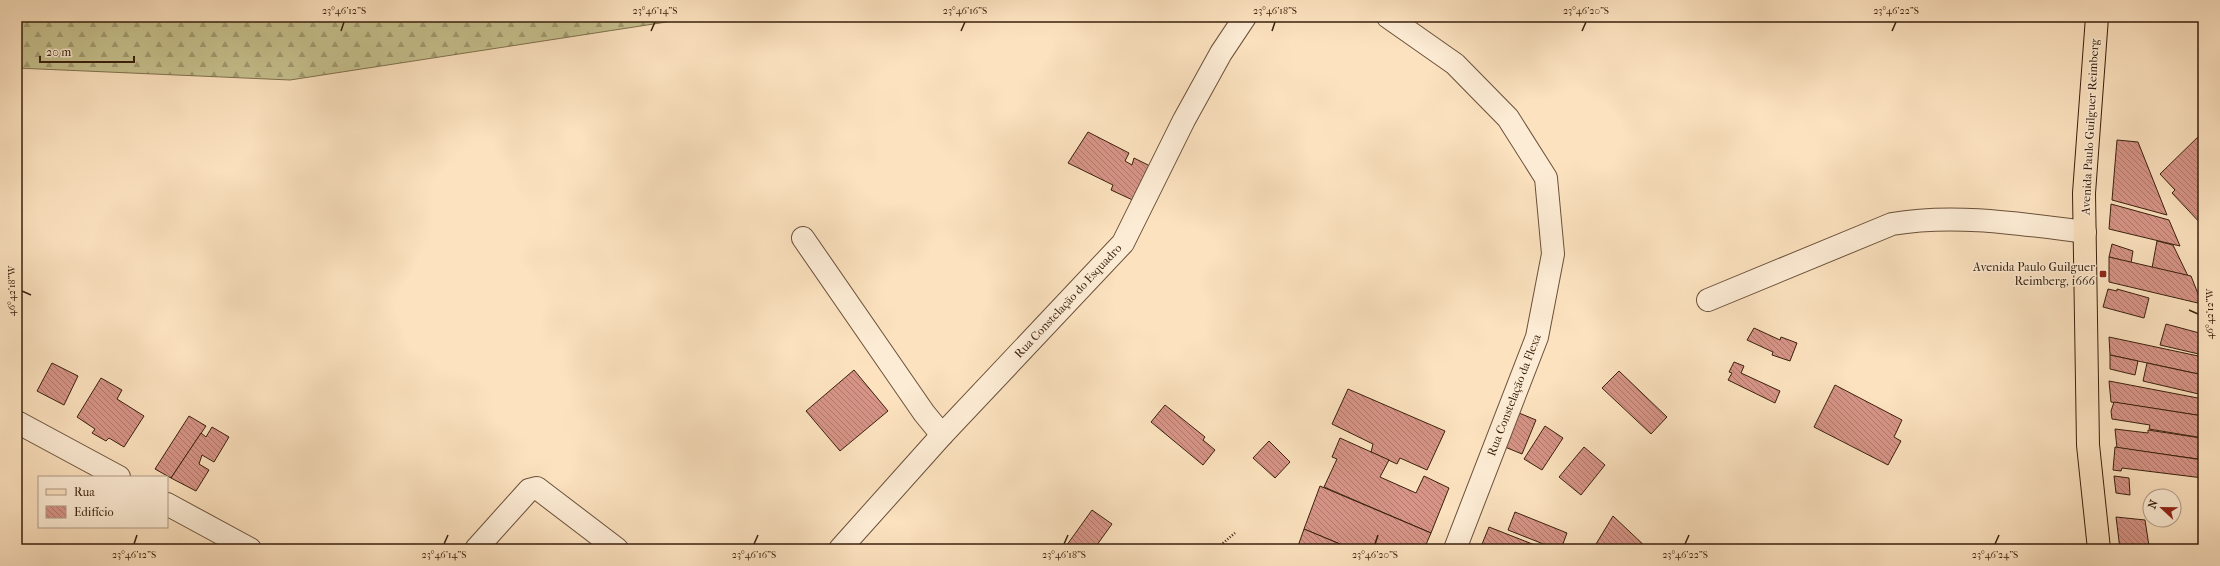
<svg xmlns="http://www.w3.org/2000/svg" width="2220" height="566" font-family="'IM FELL French Canon',serif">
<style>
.forest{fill:url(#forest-firs);stroke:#80704d}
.building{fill:url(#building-back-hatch);stroke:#39200c}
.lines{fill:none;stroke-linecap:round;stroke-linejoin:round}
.minor-casing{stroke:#6a5039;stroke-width:24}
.major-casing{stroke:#39200c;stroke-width:24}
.path{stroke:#39200c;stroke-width:2.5;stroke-dasharray:1 2;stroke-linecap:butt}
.minor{stroke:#fdecd5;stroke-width:22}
.major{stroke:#fce2bf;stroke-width:22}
.ticks{fill:none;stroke:#39200c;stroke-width:1.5}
.poi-dot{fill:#8f2418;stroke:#fdecd5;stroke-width:1.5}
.labels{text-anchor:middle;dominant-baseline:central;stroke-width:3;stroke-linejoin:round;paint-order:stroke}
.street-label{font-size:12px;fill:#39200c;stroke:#fdecd5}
.poi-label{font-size:12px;fill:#39200c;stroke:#fdecd5;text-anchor:end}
.neatline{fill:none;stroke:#39200c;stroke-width:1.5}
.ticks-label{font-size:10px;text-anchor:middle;fill:#39200c}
</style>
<defs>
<pattern id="forest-firs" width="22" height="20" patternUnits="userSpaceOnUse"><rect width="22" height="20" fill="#c6c18e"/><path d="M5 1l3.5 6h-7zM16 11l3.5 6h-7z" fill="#a29c72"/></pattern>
<pattern id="building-back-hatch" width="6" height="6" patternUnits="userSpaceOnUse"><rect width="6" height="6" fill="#d79487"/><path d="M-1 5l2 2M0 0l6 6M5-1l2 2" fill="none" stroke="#af786d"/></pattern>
</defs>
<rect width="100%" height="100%" fill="#fce2bf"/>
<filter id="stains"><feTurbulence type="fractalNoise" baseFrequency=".005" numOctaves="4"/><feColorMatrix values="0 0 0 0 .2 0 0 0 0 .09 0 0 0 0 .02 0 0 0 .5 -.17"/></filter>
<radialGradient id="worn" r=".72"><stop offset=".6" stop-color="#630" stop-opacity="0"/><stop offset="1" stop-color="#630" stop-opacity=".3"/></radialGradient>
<path class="forest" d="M17,17H699L290,80L17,68Z"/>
<g class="building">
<path d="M1088,132L1129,153L1125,161L1132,165L1134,158L1154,168L1137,202L1111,190L1113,185L1068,163Z"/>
<path d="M2203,132V226L2172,193L2175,190L2160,174Z"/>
<path d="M2117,140L2138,142L2167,215L2112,200Z"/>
<path d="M2111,204L2169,220L2180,246L2109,229Z"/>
<path d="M2157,241L2173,245L2188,276L2152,268Z"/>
<path d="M2112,244L2133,251L2131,263L2109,257Z"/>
<path d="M2109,257L2191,276L2202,304L2109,282Z"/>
<path d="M2108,289L2117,291V289L2149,298L2144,318L2103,307Z"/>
<path d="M2166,324L2203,334V355L2160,345Z"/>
<path d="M1754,328L1780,340L1781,337L1797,343L1790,361L1772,355L1773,352L1747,340Z"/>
<path d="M2109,337L2203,357V375L2110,355Z"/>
<path d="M2110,355L2138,361L2135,375L2110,369Z"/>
<path d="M1734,362L1744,366L1741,373L1780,391L1775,403L1728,380L1732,373L1729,372Z"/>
<path d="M52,363L78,376L64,405L37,391Z"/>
<path d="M2147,363L2203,375V395L2143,381Z"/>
<path d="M854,370L888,411L840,451L806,411Z"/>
<path d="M1619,371L1667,417L1651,434L1602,388Z"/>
<path d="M101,378L122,390L117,399L144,416L124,447L109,438L106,441L92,433L95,429L77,417Z"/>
<path d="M2109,381L2203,399V416L2111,402Z"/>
<path d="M1835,385L1902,420L1894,437L1901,441L1888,465L1814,427Z"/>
<path d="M1348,389L1445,431L1427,470L1400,458L1397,464L1371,452L1373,444L1332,424Z"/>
<path d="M2114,402L2203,416V438L2149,429L2150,425L2112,419L2111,411Z"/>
<path d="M1165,405L1205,437L1203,440L1215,450L1203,465L1151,422Z"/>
<path d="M1519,413L1536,420L1522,454L1505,447Z"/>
<path d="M189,416L206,426L171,478L155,469Z"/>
<path d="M1545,426L1563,438L1542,470L1524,459Z"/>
<path d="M212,427L229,437L214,462L202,455L199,464L209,470L196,491L171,478L201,433L206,437Z"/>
<path d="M2115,429L2148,433V430L2201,438L2198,459L2117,448Z"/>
<path d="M1340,438L1389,460L1380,477L1416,493L1424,476L1449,488L1431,533L1324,487L1337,459L1332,457Z"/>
<path d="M1269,441L1290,462L1275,478L1253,458Z"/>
<path d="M2201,442H2203V452H2199Z"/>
<path d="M1584,447L1605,465L1581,495L1559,477Z"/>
<path d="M2115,447L2203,460V478L2122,468L2121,471L2113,470Z"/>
<path d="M2114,476L2129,478L2130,495L2116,493Z"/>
<path d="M1320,486L1431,533L1424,549H1352L1304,529Z"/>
<path d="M1092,510L1112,524L1094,549H1064Z"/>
<path d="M1515,512L1567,533L1561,549H1556L1508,530Z"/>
<path d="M1613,516L1648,549H1593Z"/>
<path d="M2116,517L2145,520L2149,546L2131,544V549H2120Z"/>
<path d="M1489,527L1545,549H1480Z"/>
<path d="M1304,529L1352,549H1297Z"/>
</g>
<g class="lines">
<defs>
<g id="minor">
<path d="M1388,17L1455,64L1508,118L1546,178L1553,254L1537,337L1455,549"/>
<path d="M803,238L924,413L942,435"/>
<path d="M1708,300L1892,224C1955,213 2022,224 2085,232"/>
<path d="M17,422L119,477"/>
<path d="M167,504L250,549"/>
<path d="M476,549L529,490L537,488L617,549"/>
<path d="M840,549L942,435L1123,243L1184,120L1221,53L1245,17"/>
</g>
<path id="major" d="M2097,17L2084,193L2088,445L2099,549"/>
</defs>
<use href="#minor" class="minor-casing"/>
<use href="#major" class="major-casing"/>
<path class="path" d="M1216,549L1235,533"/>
<use href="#minor" class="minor"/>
<use href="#major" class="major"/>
</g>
<path class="ticks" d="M341,31L344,22M651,31L655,22M961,31L965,22M1272,31L1275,22M1582,31L1586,22M1892,31L1896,22M22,291L31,295M2189,310L2198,314M134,544L137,535M444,544L448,535M754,544L758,535M1064,544L1068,535M1375,544L1378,535M1685,544L1689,535M1995,544L1999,535"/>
<rect class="poi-dot" x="2099" y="270" width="8" height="8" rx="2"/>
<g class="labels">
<g class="street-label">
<text transform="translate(2090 127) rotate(-87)">Avenida Paulo Guilguer Reimberg</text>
<text transform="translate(1068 301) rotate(-47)">Rua Constelação do Esquadro</text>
<text transform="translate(1514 395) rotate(-69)">Rua Constelação da Flexa</text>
</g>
<g class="poi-label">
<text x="2095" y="267">Avenida Paulo Guilguer<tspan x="2095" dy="14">Reimberg, 1666</tspan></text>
</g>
</g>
<rect width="2220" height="566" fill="none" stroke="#fce2bf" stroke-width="44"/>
<rect x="38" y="476" width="130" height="52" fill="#fdecd5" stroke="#af9a85"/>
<rect x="46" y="489" width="20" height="6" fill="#fce2bf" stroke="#af9a85"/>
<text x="74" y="496" font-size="12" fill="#39200c">Rua</text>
<rect x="46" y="506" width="20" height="12" fill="url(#building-back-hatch)" stroke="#af9a85"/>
<text x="74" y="516" font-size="12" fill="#39200c">Edifício</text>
<g transform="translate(2162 508) rotate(292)"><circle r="19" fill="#fdecd5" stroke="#af9a85"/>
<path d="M0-3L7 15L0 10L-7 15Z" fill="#8f2418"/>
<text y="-6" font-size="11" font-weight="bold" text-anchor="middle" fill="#39200c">N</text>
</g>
<path d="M40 56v6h94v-6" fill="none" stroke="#39200c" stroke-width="2"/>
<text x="46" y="56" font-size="12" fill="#39200c" stroke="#fdecd5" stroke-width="3" paint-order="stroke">20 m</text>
<rect x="22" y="22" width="2176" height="522" class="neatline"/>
<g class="ticks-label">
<text x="344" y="14">23°46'12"S</text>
<text x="655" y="14">23°46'14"S</text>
<text x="965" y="14">23°46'16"S</text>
<text x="1275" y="14">23°46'18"S</text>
<text x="1586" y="14">23°46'20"S</text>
<text x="1896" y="14">23°46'22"S</text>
<text transform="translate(11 291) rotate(-90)" y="4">46°42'18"W</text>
<text transform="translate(2209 314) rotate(-90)" y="4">46°42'12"W</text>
<text x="134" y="558">23°46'12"S</text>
<text x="444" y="558">23°46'14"S</text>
<text x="754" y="558">23°46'16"S</text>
<text x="1064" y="558">23°46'18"S</text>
<text x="1375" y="558">23°46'20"S</text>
<text x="1685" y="558">23°46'22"S</text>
<text x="1995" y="558">23°46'24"S</text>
</g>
<rect width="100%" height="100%" filter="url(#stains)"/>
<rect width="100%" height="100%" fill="url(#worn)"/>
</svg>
